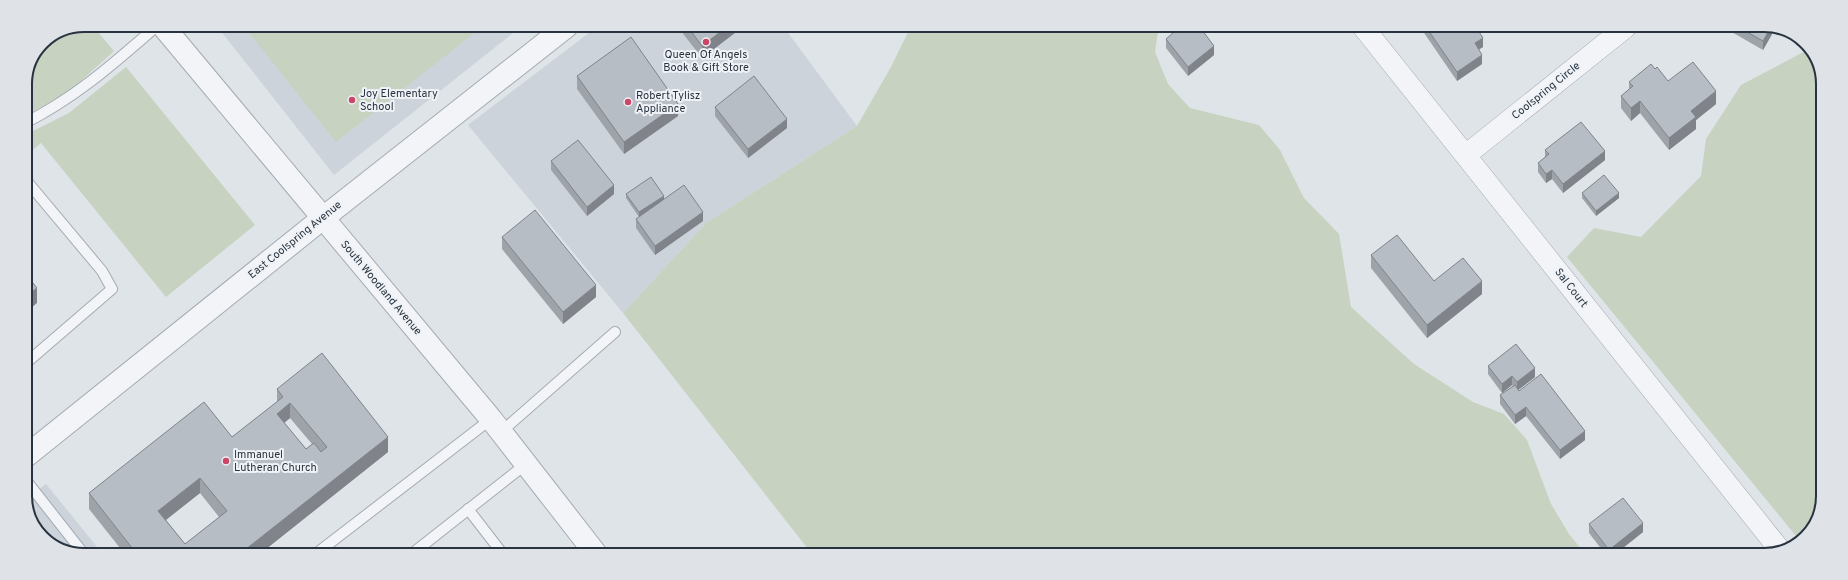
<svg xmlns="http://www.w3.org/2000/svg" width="1848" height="580" font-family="Overpass,sans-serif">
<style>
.built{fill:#cdd3da}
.green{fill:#c7d2c1}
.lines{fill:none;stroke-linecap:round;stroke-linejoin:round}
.service-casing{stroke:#a4abb2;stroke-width:12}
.minor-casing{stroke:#a4abb2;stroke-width:22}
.tertiary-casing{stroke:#a4abb2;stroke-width:24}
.service{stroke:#f2f4f7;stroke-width:10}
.minor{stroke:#f2f4f7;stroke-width:21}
.tertiary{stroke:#f2f4f7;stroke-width:22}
.wall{fill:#9da3a9;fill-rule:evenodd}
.shaded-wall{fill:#80848a}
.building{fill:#b7bdc5;stroke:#80848a;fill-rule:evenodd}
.poi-dot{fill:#cb4667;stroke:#eff2f6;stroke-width:1.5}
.labels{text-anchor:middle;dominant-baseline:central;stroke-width:4;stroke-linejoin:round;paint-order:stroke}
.poi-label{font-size:11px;fill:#28333f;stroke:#eff2f6;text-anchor:start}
.street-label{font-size:11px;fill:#28333f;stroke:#eff2f6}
.rim{fill:none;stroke:#28333f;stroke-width:2}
</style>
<rect width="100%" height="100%" fill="#dfe4e8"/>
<g class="built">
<path d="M216,25L522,26L334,175Z"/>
<path d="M598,26H783L857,126L706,223L623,313L468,125Z"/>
<path d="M46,484L102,553H68L37,532L25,500Z"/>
</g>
<g class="green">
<path d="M84,25H92L114,51L71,90L25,116V83L42,42Z"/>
<path d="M243,25H482V27L336,142Z"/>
<path d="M911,26H1159L1155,52L1168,84L1190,108L1259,125L1280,150L1304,198L1339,234L1351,307L1414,364L1473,402L1504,414L1527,440L1551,504L1569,534L1586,555L812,554L623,313L706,223L857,126L891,67Z"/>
<path d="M1811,48L1823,80L1821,512L1801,542L1567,257L1594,228L1641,237L1701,176L1706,139L1741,85Z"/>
<path d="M126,67L255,225L166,297L41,143L25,156V135L69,113Z"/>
</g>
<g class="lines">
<defs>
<g id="service">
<path d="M25,123C78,96 114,63 158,25"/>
<path d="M25,179L102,271L112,289L25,364"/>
<path d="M501,432L615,332"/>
<path d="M25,479L83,553"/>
<path d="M468,509L502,553"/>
<path d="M317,553L491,419"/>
<path d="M413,553L526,464"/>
</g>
<g id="minor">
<path d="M1363,27L1780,550"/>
<path d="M1466,155L1626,27"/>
</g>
<g id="tertiary">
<path d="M162,25L491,419L596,554"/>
<path d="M25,457L323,218L567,26"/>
</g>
</defs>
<use href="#service" class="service-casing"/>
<use href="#minor" class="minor-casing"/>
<use href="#tertiary" class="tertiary-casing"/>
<use href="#service" class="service"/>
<use href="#minor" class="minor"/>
<use href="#tertiary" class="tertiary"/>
</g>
<g class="wall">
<path d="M677,26H744L702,58Z"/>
<path d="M1420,27H1463L1467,33L1483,47L1479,49L1482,64L1457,81Z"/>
<path d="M1730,27H1776L1763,50L1730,31Z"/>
<path d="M1166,39L1214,55L1188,76L1166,48Z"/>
<path d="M1655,69L1668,81L1716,104L1696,120V129L1669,150L1640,113L1631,121L1621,108V96L1629,89V82Z"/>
<path d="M577,76L678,116L624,154L577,89Z"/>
<path d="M715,107L787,128L748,158L715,116Z"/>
<path d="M1545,150L1605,160L1563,193L1552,179L1546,183L1538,172V163L1545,157Z"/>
<path d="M551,161L614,194L587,216L551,170Z"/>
<path d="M1582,193L1619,198L1596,216L1582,198Z"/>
<path d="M626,194L664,199L703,221L655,255L636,228V219L639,217L626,198Z"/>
<path d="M502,237L596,297L563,324L502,249Z"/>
<path d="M1371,255L1434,281L1482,294L1427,338L1371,268Z"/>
<path d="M1488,366L1535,377L1518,390L1585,440L1560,459L1526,416L1515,424L1500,404V395L1513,386L1512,385L1502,393L1488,374Z"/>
<path d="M277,389L388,452L261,553H124L89,509V493L232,437L277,402ZM290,418L312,444L306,449L284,423ZM200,493L219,517L185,544L166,520Z"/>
<path d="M1589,524L1643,532L1614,555H1606L1589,533Z"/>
</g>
<g class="shaded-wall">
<path d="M728,26H744L702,58V46Z"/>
<path d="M1771,27H1776L1763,50V41Z"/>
<path d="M1483,38V47L1475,52V43Z"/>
<path d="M1214,46V55L1188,76V67Z"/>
<path d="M1482,55V64L1457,81V72Z"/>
<path d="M1716,91V104L1696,120V129L1669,150V138L1691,111Z"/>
<path d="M1640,101V113L1631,121V108Z"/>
<path d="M678,104V116L624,154V142Z"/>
<path d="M787,119V128L748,158V149Z"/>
<path d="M1605,151V160L1563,193V184Z"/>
<path d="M1552,170V179L1546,183V174Z"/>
<path d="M614,185V194L587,216V207Z"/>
<path d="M1619,193V198L1596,216V211Z"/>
<path d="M664,196V200L639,217V212Z"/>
<path d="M703,212V221L655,255V246Z"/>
<path d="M1482,281V294L1427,338V325Z"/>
<path d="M596,285V297L563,324V312Z"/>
<path d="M37,288V303L25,313V297Z"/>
<path d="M1535,368V377L1517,391V382Z"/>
<path d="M1512,376V385L1502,393V384Z"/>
<path d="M290,403V418L277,429V414Z"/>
<path d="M1526,407V416L1515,424V415Z"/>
<path d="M1585,431V440L1560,459V450Z"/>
<path d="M388,437V452L261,553H241Z"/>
<path d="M200,478V493L158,526V511Z"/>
<path d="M1643,523V532L1614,555H1609V550Z"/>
</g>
<g class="building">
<path d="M687,26H728L702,46Z"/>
<path d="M1181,26H1199L1214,46L1188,67L1166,39Z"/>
<path d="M1426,27H1463L1467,33L1476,27L1483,38L1475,43L1482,55L1457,72Z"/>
<path d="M1738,27H1771L1763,41Z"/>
<path d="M631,37L678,104L624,142L577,76Z"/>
<path d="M1693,62L1716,91L1691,111L1696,117L1669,138L1640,101L1631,108L1621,96L1633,86L1629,82L1651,64L1655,69L1657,67L1668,81Z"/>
<path d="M754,76L787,119L748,149L715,107Z"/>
<path d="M1581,122L1605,151L1563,184L1552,170L1546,174L1538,163L1549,154L1545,150Z"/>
<path d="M578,140L614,185L587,207L551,161Z"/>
<path d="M1604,175L1619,193L1596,211L1582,193Z"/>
<path d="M651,177L664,196L639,212L626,194Z"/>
<path d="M684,185L703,212L655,246L636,219Z"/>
<path d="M535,210L596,285L563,312L502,237Z"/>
<path d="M1397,235L1434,281L1463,258L1482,281L1427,325L1371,255Z"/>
<path d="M25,273L37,288L25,297Z"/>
<path d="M1516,344L1535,368L1517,382L1512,376L1502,384L1488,366Z"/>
<path d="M322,353L388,437L241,553H136L89,493L204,402L232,437L283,397L277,389ZM290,403L327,447L321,452L314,443L306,449L277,414ZM200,478L227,511L185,544L158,511Z"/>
<path d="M1541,374L1585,431L1560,450L1526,407L1515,415L1500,395L1515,385L1519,391Z"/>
<path d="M1623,498L1643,523L1609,550L1589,524Z"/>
</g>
<g class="poi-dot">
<circle cx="706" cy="42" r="4"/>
<circle cx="352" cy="100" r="4"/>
<circle cx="628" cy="102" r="4"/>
<circle cx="226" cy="461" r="4"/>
</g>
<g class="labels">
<g class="poi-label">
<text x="706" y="55" text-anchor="middle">Queen Of Angels<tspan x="706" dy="13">Book &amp; Gift Store</tspan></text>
<text x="360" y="94">Joy Elementary<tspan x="360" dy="13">School</tspan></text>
<text x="636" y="96">Robert Tylisz<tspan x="636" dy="13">Appliance</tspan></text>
<text x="234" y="455">Immanuel<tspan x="234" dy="13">Lutheran Church</tspan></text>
</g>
<g class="street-label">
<text transform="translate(1546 91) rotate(-39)">Coolspring Circle</text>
<text transform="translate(295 240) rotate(-39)">East Coolspring Avenue</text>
<text transform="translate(381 288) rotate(50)">South Woodland Avenue</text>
<text transform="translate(1571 288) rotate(52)">Sal Court</text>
</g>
</g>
<path d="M0 0H1848V580H0ZM84 32H1764A52 52 0 0 1 1816 84V496A52 52 0 0 1 1764 548H84A52 52 0 0 1 32 496V84A52 52 0 0 1 84 32Z" fill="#dfe3e7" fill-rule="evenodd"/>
<path class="rim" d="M84 32H1764A52 52 0 0 1 1816 84V496A52 52 0 0 1 1764 548H84A52 52 0 0 1 32 496V84A52 52 0 0 1 84 32Z"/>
</svg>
